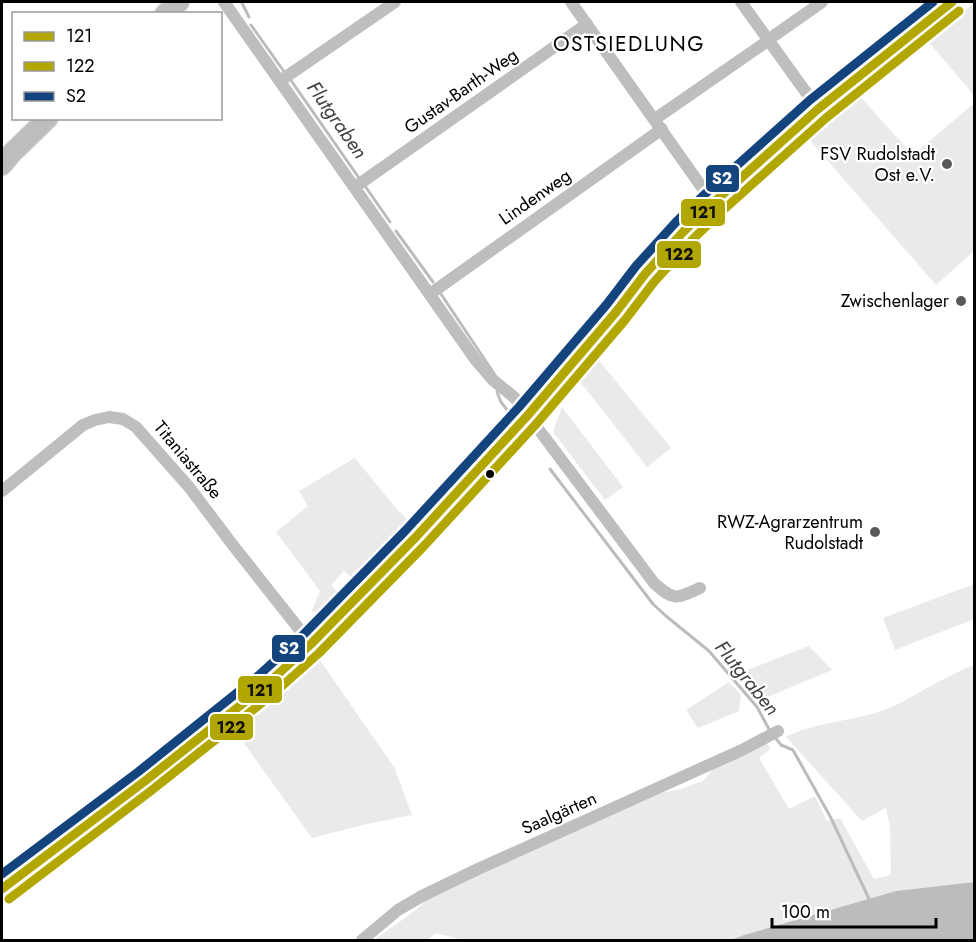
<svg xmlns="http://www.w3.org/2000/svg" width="976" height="942" font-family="Jost,sans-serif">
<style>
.green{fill:#eaeaea}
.water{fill:#bcbcbc}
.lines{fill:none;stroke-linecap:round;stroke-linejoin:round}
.stream{stroke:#bcbcbc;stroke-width:3}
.primary-casing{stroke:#dbdbdb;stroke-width:22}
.minor{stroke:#bebebe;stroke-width:12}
.tertiary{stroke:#bebebe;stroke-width:15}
.primary{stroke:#bdbdbd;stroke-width:20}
.bus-1-casing{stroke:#fff;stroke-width:14}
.bus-2-casing{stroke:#fff;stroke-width:14}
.bus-3-casing{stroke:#fff;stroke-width:14}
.bus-1{stroke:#b2a600;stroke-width:9}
.bus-2{stroke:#b2a600;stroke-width:9}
.bus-3{stroke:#13447e;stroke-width:9}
.poi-dot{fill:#595959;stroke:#fff;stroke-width:2}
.bus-dot{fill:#000;stroke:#fff;stroke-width:2}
.labels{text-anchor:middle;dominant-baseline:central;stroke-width:4.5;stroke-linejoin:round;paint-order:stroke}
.street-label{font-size:18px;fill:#000;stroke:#fff}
.poi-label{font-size:18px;fill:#000;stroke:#fff;text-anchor:end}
.water-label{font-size:20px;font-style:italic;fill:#414141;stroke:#fff}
.quarter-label{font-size:21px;letter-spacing:1.5px;fill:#000;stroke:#fff}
.line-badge{stroke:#fff;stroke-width:2}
.badge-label{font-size:16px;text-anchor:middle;font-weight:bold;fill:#fff}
.pale-badge-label{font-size:16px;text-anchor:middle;font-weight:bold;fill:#111}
</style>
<rect width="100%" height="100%" fill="#fff"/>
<g class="green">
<path d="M974,4V95L926,39Z"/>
<path d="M857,93L913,155L972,105L974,107V251L936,285L807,137Z"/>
<path d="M596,357L671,448L647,467L578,379Z"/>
<path d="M562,407L623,487L605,500L553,432Z"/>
<path d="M355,458L395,507L411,523L356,582L344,571L331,585L344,598L329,613L311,612L320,591L276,532L308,506L299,491Z"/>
<path d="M974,584V619L895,650L883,618Z"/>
<path d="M809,646L832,670L758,701L737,674Z"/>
<path d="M317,656L394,767L412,815L367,824L312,838L233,728Z"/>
<path d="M974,665V882L896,891L744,935L731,940H463L436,933L427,940H374L416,910L427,899L445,892L509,860L661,793L681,789L703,781L714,768L768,743L770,749L759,758L789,809L815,796L827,821L840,818L874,879L891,875L890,827L886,808L862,821L786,737C817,721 852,722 884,710C900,704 914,695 929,687C944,679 959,671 974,665Z"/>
<path d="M729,682L741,695L739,711L698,728L686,710Z"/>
</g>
<path class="water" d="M974,882V940H731L744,935L896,891Z"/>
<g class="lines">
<g class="stream">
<path d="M242,3L249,17"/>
<path d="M251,25L285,73"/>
<path d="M290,79L359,178"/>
<path d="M365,186L390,222"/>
<path d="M396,231L433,282"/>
<path d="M441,294L495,375"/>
<path d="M497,392L501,402L512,416"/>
<path d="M550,469L653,604L666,616L709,651L757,707L770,731"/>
<path d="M774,736L781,745L793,750L831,818L870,901"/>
</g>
<defs>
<g id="primary">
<path d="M165,14L179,2"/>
<path d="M2,165L12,153L48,118"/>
</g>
</defs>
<use href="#primary" class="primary-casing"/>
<g class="minor">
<path d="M224,2L475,359L493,380L515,398L654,583C674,601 676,599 700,588"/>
<path d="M571,2L713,203"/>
<path d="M741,2L818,109"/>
<path d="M280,81L395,2"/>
<path d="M655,119L769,40L775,35L822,2"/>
<path d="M355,187L587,24"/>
<path d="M430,294L662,129"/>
<path d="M2,491L83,425L95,420L109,417L123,419L136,427L189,487L232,544L311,644"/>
<path d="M362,940L398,910L422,896L478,869L742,750L778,731"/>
</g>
<path class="tertiary" d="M2,889L145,781L266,685L311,644L414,539L528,415L616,312L645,274L684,231L713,203L818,109L952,2"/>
<use href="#primary" class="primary"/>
<defs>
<path id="bus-1" d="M2,889L145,781L266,685L311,644L414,539L528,415L616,312L645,274L684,231L713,203L818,109L952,2"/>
<path id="bus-2" d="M9,899L152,790L273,694L319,653L423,547L537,423L625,320L654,282L693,239L721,212L826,118L959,11"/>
<path id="bus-3" d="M2,874L138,772L258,676L303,635L405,531L519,407L607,304L636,266L676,222L705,194L810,100L933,2"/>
</defs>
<use href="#bus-1" class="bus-1-casing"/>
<use href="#bus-2" class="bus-2-casing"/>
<use href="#bus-3" class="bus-3-casing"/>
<use href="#bus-1" class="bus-1"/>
<use href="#bus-2" class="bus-2"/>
<use href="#bus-3" class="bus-3"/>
</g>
<g class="poi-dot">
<circle cx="947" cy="164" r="6"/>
<circle cx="961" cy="301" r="6"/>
<circle cx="875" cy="532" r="6"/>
</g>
<circle class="bus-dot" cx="490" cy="474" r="5"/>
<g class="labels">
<g class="street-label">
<text transform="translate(461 91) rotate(-35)">Gustav-Barth-Weg</text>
<text transform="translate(535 197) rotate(-35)">Lindenweg</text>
<text transform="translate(188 460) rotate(50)">Titaniastraße</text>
<text transform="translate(559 813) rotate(-24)">Saalgärten</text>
</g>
<g class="poi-label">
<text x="935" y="154">FSV Rudolstadt<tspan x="935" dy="21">Ost e.V.</tspan></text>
<text x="949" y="301">Zwischenlager</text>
<text x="863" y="522">RWZ-Agrarzentrum<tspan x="863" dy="21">Rudolstadt</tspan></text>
</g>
<g class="water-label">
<text transform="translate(337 120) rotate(55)">Flutgraben</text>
<text transform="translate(747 678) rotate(51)">Flutgraben</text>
</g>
<g class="quarter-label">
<text x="629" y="44">OSTSIEDLUNG</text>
</g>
</g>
<g class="line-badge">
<rect x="705" y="164" width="35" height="29" rx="6" fill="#13447e"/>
<rect x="680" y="198" width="46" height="29" rx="6" fill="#b2a600"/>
<rect x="656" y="240" width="46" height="29" rx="6" fill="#b2a600"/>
<rect x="271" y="634" width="35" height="29" rx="6" fill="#13447e"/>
<rect x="237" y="675" width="46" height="29" rx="6" fill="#b2a600"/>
<rect x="209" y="713" width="45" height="28" rx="6" fill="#b2a600"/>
</g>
<g class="badge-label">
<text x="722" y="184">S2</text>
<text x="289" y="654">S2</text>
</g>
<g class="pale-badge-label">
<text x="703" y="218">121</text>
<text x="679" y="260">122</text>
<text x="260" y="696">121</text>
<text x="231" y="733">122</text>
</g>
<rect width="976" height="942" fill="none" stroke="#000000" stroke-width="6"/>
<rect x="12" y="12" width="210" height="108" fill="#ffffff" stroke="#999999" stroke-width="1.5"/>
<rect x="24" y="32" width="30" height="9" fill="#b2a600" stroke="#999999" stroke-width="1.5"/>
<text x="66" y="42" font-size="18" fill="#000000">121</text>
<rect x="24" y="62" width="30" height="9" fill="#b2a600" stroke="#999999" stroke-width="1.5"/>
<text x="66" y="72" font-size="18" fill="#000000">122</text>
<rect x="24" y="92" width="30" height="9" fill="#13447e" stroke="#999999" stroke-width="1.5"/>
<text x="66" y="102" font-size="18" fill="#000000">S2</text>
<path d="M772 918v9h164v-9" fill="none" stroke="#000000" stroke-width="3"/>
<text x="781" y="918" font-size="18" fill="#000000" stroke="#ffffff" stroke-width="4.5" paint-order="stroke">100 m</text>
</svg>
